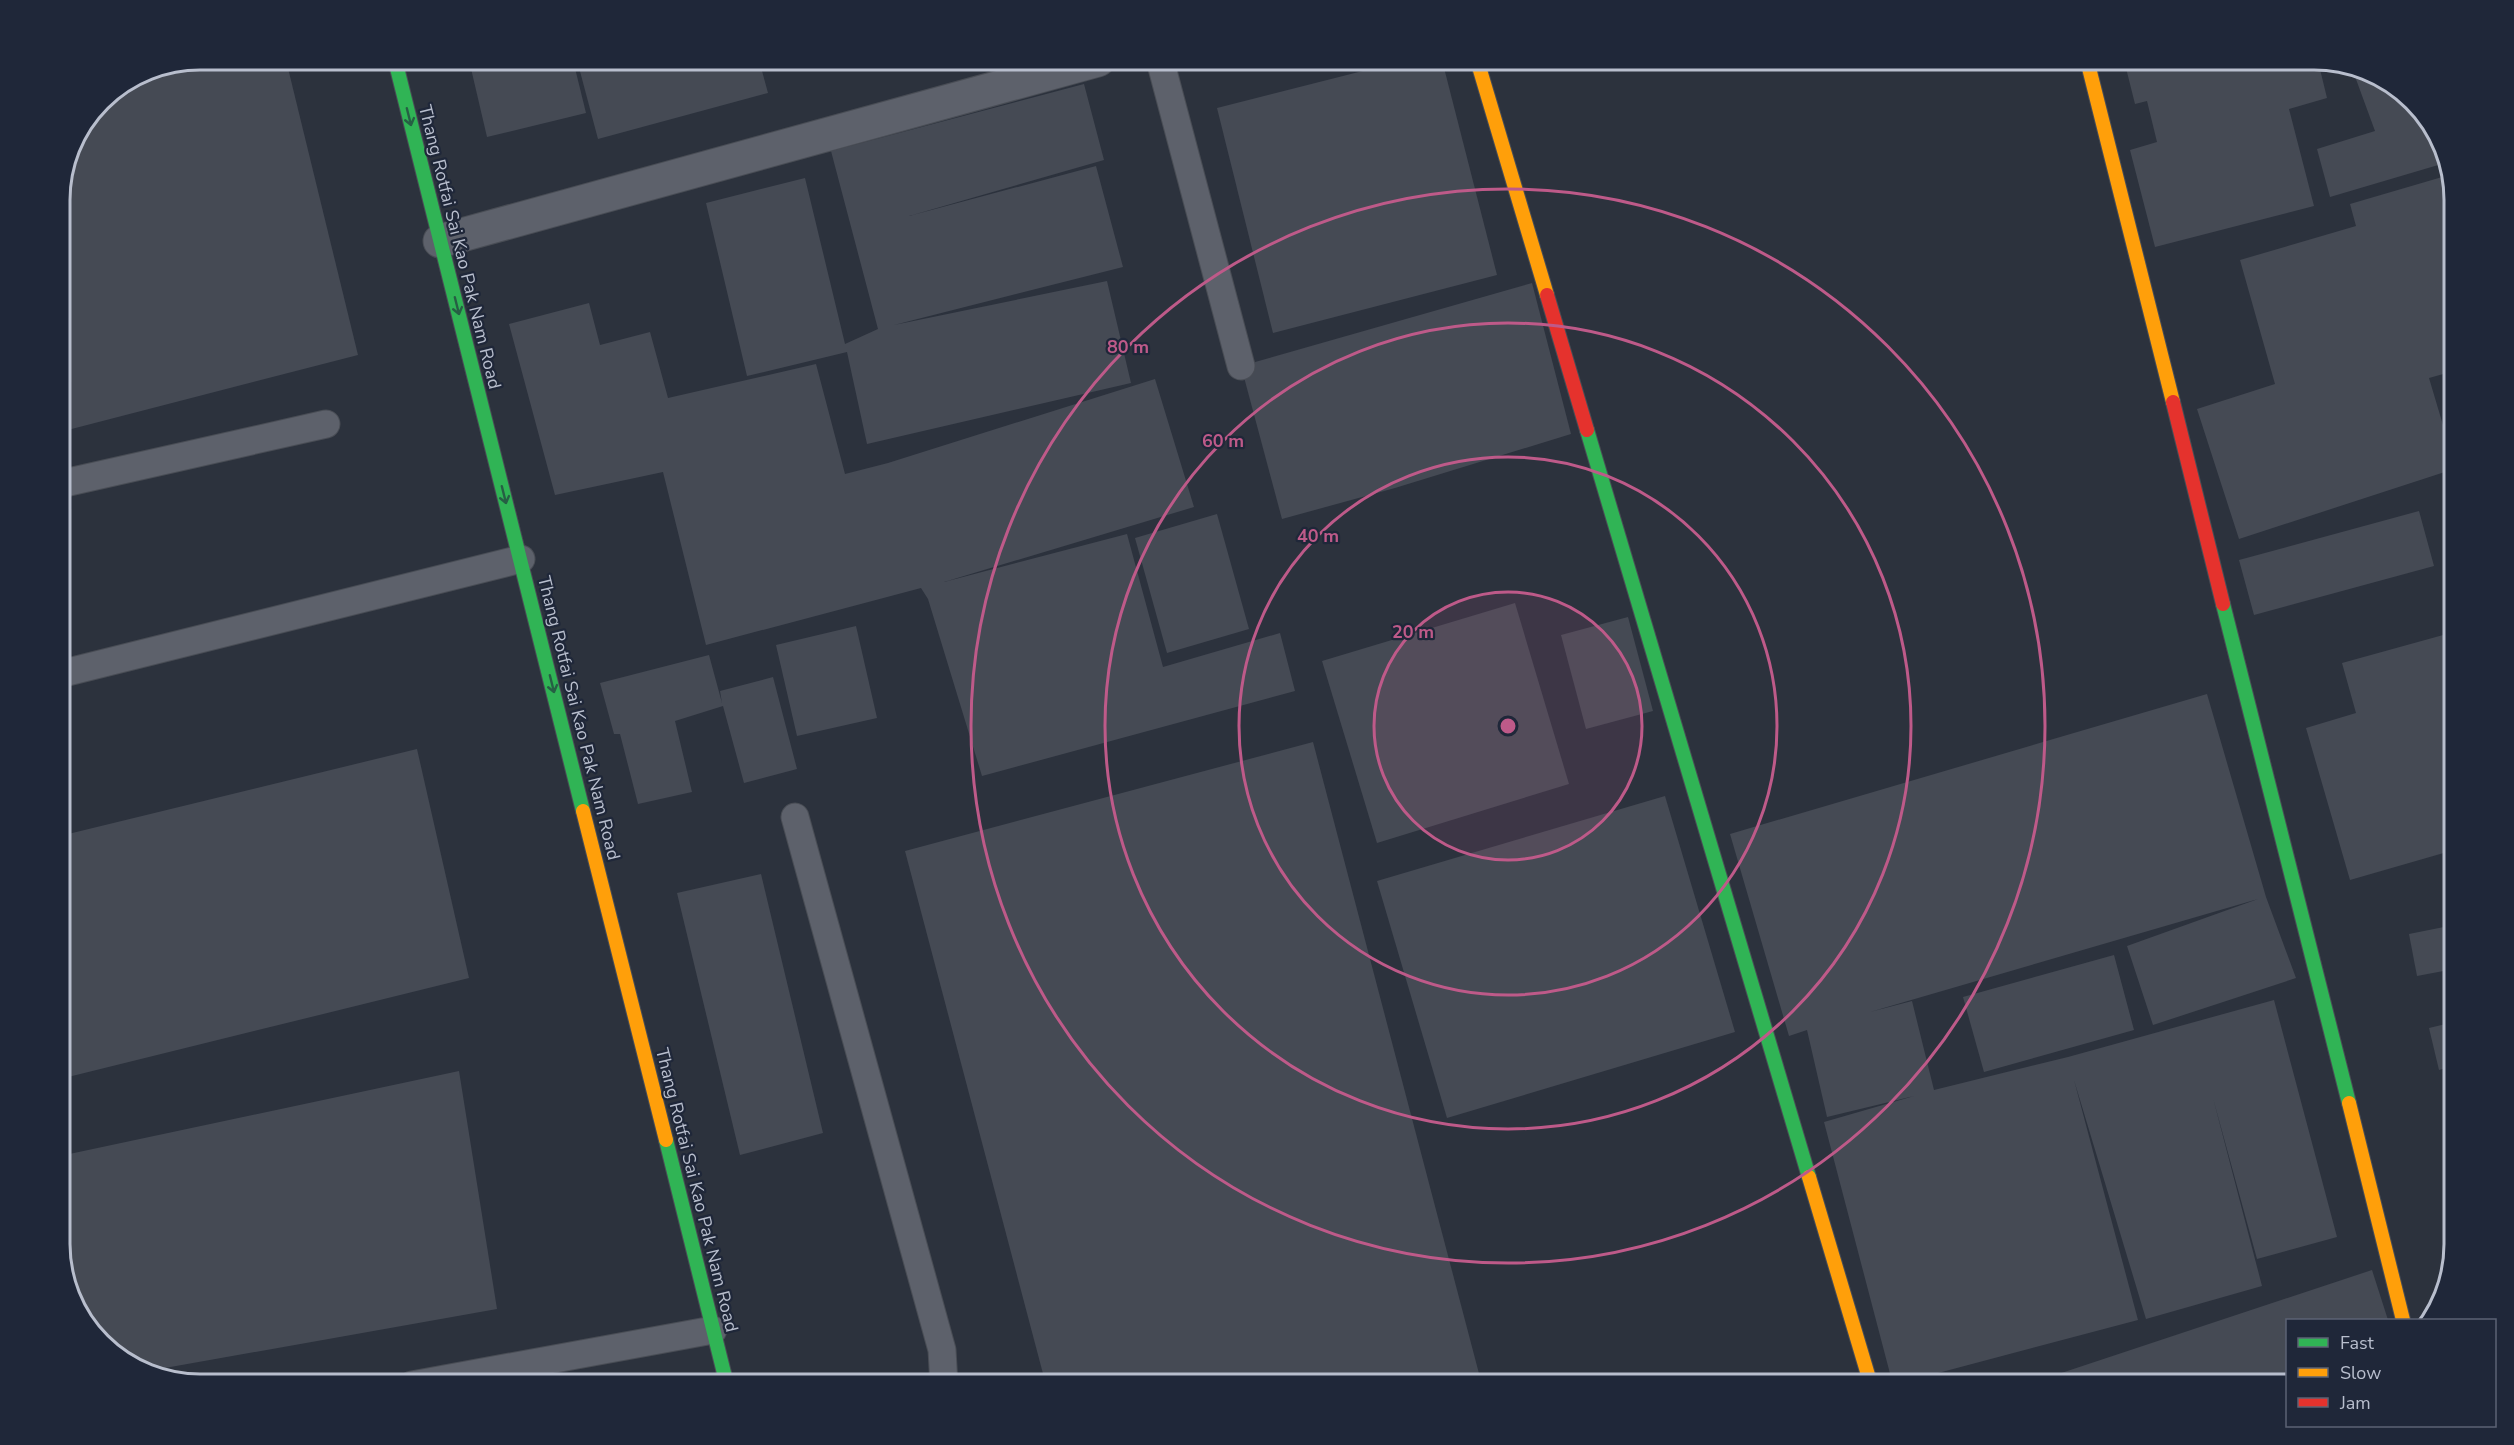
<svg xmlns="http://www.w3.org/2000/svg" width="2514" height="1445" font-family="'Nunito Sans',sans-serif">
<style>
.building{fill:#454a54}
.lines{fill:none;stroke-linecap:round;stroke-linejoin:round}
.lane-casing{stroke:#494d55;stroke-width:29}
.street-casing{stroke:#494d55;stroke-width:35}
.fast-casing{stroke:#494d55;stroke-width:16}
.slow-casing{stroke:#494d55;stroke-width:16}
.jam-casing{stroke:#494d55;stroke-width:16}
.lane{stroke:#5d616b;stroke-width:27}
.street{stroke:#5d616b;stroke-width:33}
.fast{stroke:#30b455;stroke-width:14}
.slow{stroke:#ff9f0a;stroke-width:14}
.jam{stroke:#e5322d;stroke-width:14}
.oneway{stroke:#265f44}
.ring{fill:none;stroke:#be5a89;stroke-width:3}
.labels{text-anchor:middle;dominant-baseline:central;stroke-width:4.5;stroke-linejoin:round;paint-order:stroke}
.street-label{font-size:18px;fill:#b8becd;stroke:#1f2739}
.rim{fill:none;stroke:#b8becd;stroke-width:3}
.centre{fill:#be5a89;stroke:#1f2739;stroke-width:3}
.ring-label{font-size:18px;text-anchor:middle;font-weight:bold;fill:#be5a89;stroke:#1f2739;stroke-width:4.5;stroke-linejoin:round;paint-order:stroke}
</style>
<rect width="100%" height="100%" fill="#2c323d"/>
<g class="building">
<path d="M201,60H286L358,355L60,432V192L74,139L102,101L147,71Z"/>
<path d="M469,60H573L586,113L487,137Z"/>
<path d="M577,60H759L768,93L598,139Z"/>
<path d="M1406,60H1442L1497,275L1273,333L1217,108Z"/>
<path d="M2124,60L2318,61L2327,98L2289,109L2314,206L2155,247L2130,150L2157,142L2147,101L2135,104Z"/>
<path d="M2353,71L2383,79L2435,130L2445,163L2330,197L2317,149L2375,131Z"/>
<path d="M1084,84L1104,160L909,216L1096,166L1123,267L894,325L1107,281L1131,383L867,444L847,352L747,376L706,203L805,178L845,344L878,329L831,151Z"/>
<path d="M2449,175L2454,192V371L2429,378L2454,462V469L2239,539L2197,409L2275,384L2240,260L2356,226L2350,204Z"/>
<path d="M1532,283L1571,434L1395,488L1282,519L1241,366Z"/>
<path d="M589,303L600,345L650,332L668,398L816,364L845,474L888,463L1155,379L1194,507L944,582L1127,534L1163,667L1280,633L1295,691L982,776L928,599L921,588L706,645L663,472L555,495L509,324Z"/>
<path d="M2419,511L2434,566L2254,615L2239,560Z"/>
<path d="M1217,514L1249,629L1167,653L1135,538Z"/>
<path d="M1515,603L1569,784L1377,843L1322,661Z"/>
<path d="M1628,617L1653,711L1586,729L1561,635Z"/>
<path d="M856,626L877,718L797,736L776,645Z"/>
<path d="M2454,632V850L2350,880L2306,728L2356,713L2342,663Z"/>
<path d="M709,655L722,703L720,691L773,677L797,769L744,783L723,706L675,721L692,792L638,804L620,734H614L600,683Z"/>
<path d="M2207,694L2266,897L2296,978L2153,1025L2127,946L2258,899L1870,1012L1912,1001L1934,1090L2068,1057L2274,1000L2337,1237L2257,1259L2213,1098L2262,1286L2146,1319L2074,1080L2138,1320L1893,1385L1824,1122L1914,1096L1827,1117L1807,1030L1789,1036L1730,834Z"/>
<path d="M1313,742L1482,1385H1046L905,851Z"/>
<path d="M417,749L469,978L60,1079V836Z"/>
<path d="M1665,796L1735,1032L1447,1118L1377,881Z"/>
<path d="M761,874L823,1133L740,1155L677,893Z"/>
<path d="M2454,925V969L2417,976L2409,934Z"/>
<path d="M2114,955L2134,1030L1984,1072L1963,997Z"/>
<path d="M2454,1022V1066L2439,1070L2429,1028Z"/>
<path d="M459,1071L497,1309L148,1371L131,1366L79,1315L60,1253V1156Z"/>
<path d="M2454,1120V1149H2453L2447,1122Z"/>
<path d="M2372,1270L2388,1320H2288V1385H2025Z"/>
</g>
<g class="lines">
<defs>
<g id="lane">
<path d="M1160,60L1241,366"/>
<path d="M60,484L326,424"/>
<path d="M60,674L521,559"/>
<path d="M795,817L942,1350L944,1385"/>
<path d="M412,1385L713,1330"/>
</g>
<path id="street" d="M440,241L1098,60"/>
<g id="fast">
<path d="M395,60L583,811"/>
<path d="M1587,430L1809,1177"/>
<path d="M2223,604L2349,1103"/>
<path d="M666,1140L727,1385"/>
</g>
<g id="slow">
<path d="M1477,60L1547,295"/>
<path d="M2087,60L2173,402"/>
<path d="M583,811L666,1140"/>
<path d="M2349,1103L2403,1320"/>
<path d="M1809,1177L1871,1385"/>
</g>
<g id="jam">
<path d="M1547,295L1587,430"/>
<path d="M2173,402L2223,604"/>
</g>
</defs>
<use href="#lane" class="lane-casing"/>
<use href="#street" class="street-casing"/>
<use href="#fast" class="fast-casing"/>
<use href="#slow" class="slow-casing"/>
<use href="#jam" class="jam-casing"/>
<use href="#lane" class="lane"/>
<use href="#street" class="street"/>
<use href="#fast" class="fast"/>
<use href="#slow" class="slow"/>
<use href="#jam" class="jam"/>
</g>
<defs><path id="oneway-shaft" d="M-6 0H5M1.5-3L5.5 0L1.5 3" fill="none" stroke-width="1.6" stroke-linecap="round" stroke-linejoin="round" transform="scale(1.5)"/></defs>
<g class="oneway">
<use href="#oneway-shaft" transform="translate(409 117) rotate(76)"/>
<use href="#oneway-shaft" transform="translate(457 306) rotate(76)"/>
<use href="#oneway-shaft" transform="translate(504 495) rotate(76)"/>
<use href="#oneway-shaft" transform="translate(552 684) rotate(76)"/>
</g>
<circle cx="1508" cy="726" r="134" fill="#be5a89" fill-opacity=".12"/>
<g class="ring">
<circle cx="1508" cy="726" r="134"/>
<circle cx="1508" cy="726" r="269"/>
<circle cx="1508" cy="726" r="403"/>
<circle cx="1508" cy="726" r="537"/>
</g>
<g class="labels">
<g class="street-label">
<text transform="translate(460 247) rotate(76)">Thang Rotfai Sai Kao Pak Nam Road</text>
<text transform="translate(579 718) rotate(76)">Thang Rotfai Sai Kao Pak Nam Road</text>
<text transform="translate(697 1190) rotate(76)">Thang Rotfai Sai Kao Pak Nam Road</text>
</g>
</g>
<path d="M0 0H2514V1445H0ZM200 70H2314A130 130 0 0 1 2444 200V1244A130 130 0 0 1 2314 1374H200A130 130 0 0 1 70 1244V200A130 130 0 0 1 200 70Z" fill="#1f2739" fill-rule="evenodd"/>
<path class="rim" d="M200 70H2314A130 130 0 0 1 2444 200V1244A130 130 0 0 1 2314 1374H200A130 130 0 0 1 70 1244V200A130 130 0 0 1 200 70Z"/>
<circle cx="1508" cy="726" r="9" class="centre"/>
<g class="ring-label">
<text x="1128" y="353">80 m</text>
<text x="1223" y="447">60 m</text>
<text x="1318" y="542">40 m</text>
<text x="1413" y="638">20 m</text>
</g>
<rect x="2286" y="1319" width="210" height="108" fill="#1f2739" stroke="#5c6374" stroke-width="1.5"/>
<rect x="2298" y="1338" width="30" height="9" fill="#30b455" stroke="#5c6374" stroke-width="1.5"/>
<text x="2340" y="1349" font-size="18" fill="#b8becd">Fast</text>
<rect x="2298" y="1368" width="30" height="9" fill="#ff9f0a" stroke="#5c6374" stroke-width="1.5"/>
<text x="2340" y="1379" font-size="18" fill="#b8becd">Slow</text>
<rect x="2298" y="1398" width="30" height="9" fill="#e5322d" stroke="#5c6374" stroke-width="1.5"/>
<text x="2340" y="1409" font-size="18" fill="#b8becd">Jam</text>
</svg>
